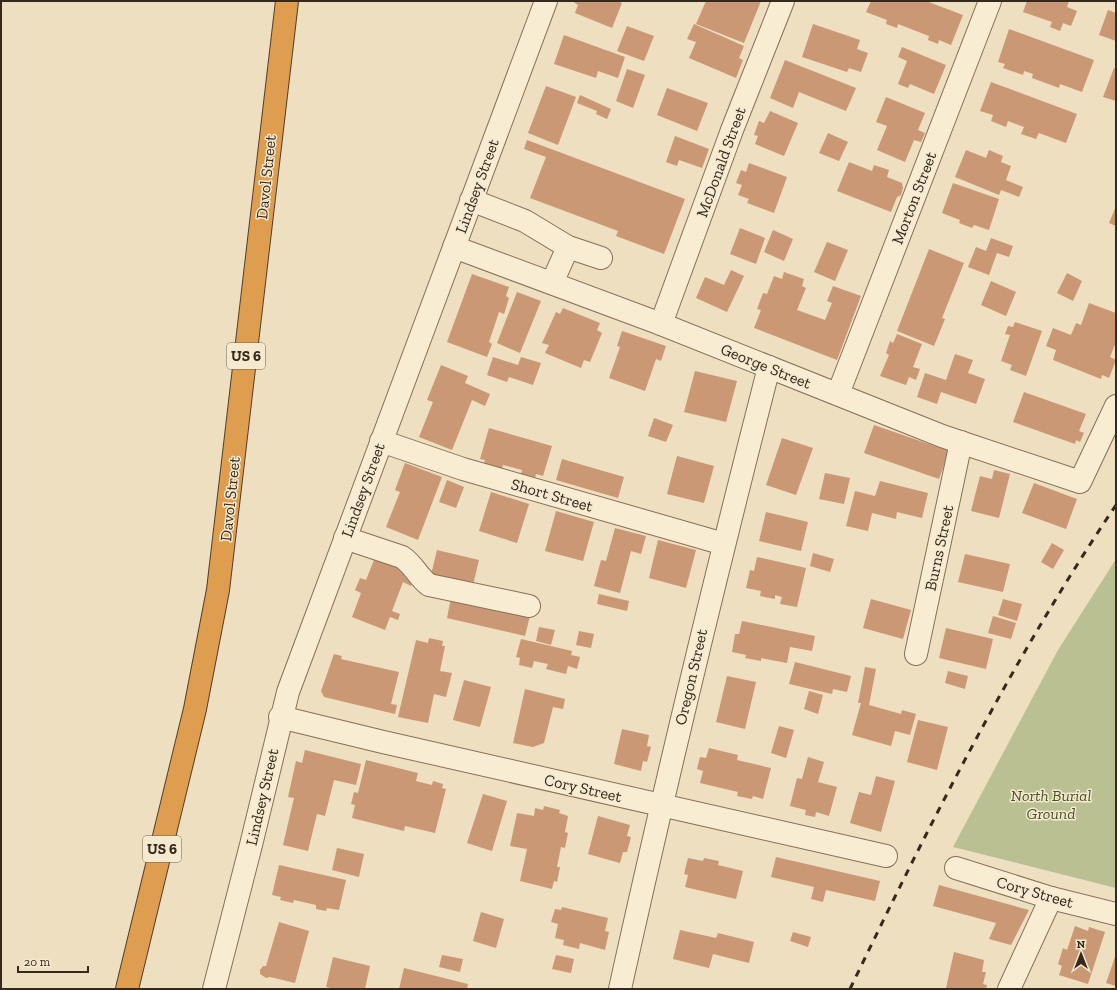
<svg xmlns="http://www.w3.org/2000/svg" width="1117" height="990" viewBox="0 0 1117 990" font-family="'Zilla Slab',serif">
<rect width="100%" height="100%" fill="#eddfbf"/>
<polygon fill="#bbc093" points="1116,559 1116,888 953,847 1058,650"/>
<g fill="#cb9875">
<polygon points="572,1 617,1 622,3 612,28 575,13 578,5"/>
<polygon points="706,1 761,1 744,43 696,24"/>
<polygon points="871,1 926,1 963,15 951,45 939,40 938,44 928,40 929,36 898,24 897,28 886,24 887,20 866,12"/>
<polygon points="1027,1 1069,1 1067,7 1077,11 1071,26 1063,23 1060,31 1050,27 1052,22 1023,12"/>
<polygon points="1108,10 1116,13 1116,41 1099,35"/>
<polygon points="694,24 744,46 739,58 743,60 736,78 689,58 696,42 687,39"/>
<polygon points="813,24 860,40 857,49 868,53 861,72 849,68 847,72 802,57"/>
<polygon points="627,26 654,36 644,61 617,51"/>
<polygon points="1009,29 1094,60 1082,92 1060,84 1059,88 1032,78 1033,74 1024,71 1023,75 1003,68 1005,64 998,62"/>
<polygon points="564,35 625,57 618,78 598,71 596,78 554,64"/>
<polygon points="902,47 946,65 934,94 910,84 908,88 898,84 907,61 898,57"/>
<polygon points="785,60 856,88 846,111 799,92 793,108 770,98"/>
<polygon points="1114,68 1116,69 1116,101 1103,97"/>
<polygon points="627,69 645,75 633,108 616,101"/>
<polygon points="991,82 1077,114 1066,143 1039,133 1036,139 1021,134 1024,127 1008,121 1006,127 991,121 993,115 980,111"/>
<polygon points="546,86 576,97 558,145 528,133"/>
<polygon points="667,88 708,103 697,131 657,115"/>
<polygon points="580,95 611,109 607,119 596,114 597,111 577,103"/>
<polygon points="886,97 925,113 918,130 925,133 921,142 914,140 905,162 877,150 887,126 876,122"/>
<polygon points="770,111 798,123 784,156 755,144 758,136 754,135 759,121 764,123"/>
<polygon points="828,133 848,142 839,161 819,153"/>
<polygon points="675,136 709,149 702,168 679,160 677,166 666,162"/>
<polygon points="527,140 685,199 664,254 616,236 618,231 530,198 546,157 524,149"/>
<polygon points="966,150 986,158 989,150 1003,156 1001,162 1011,166 1006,180 1023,187 1019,197 1001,190 999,195 955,177"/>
<polygon points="849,162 872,171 874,165 889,170 887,177 902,183 903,188 901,195 897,197 891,212 837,191"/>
<polygon points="749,163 787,177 774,213 747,203 749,199 738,195 742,185 736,183 741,170 746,172"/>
<polygon points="953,183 999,199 989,230 974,225 972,228 959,223 960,220 942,213"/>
<polygon points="1116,206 1116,226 1109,223"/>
<polygon points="740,228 765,238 756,264 730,254"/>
<polygon points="773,230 793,239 784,261 764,252"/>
<polygon points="991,238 1013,246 1009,257 997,253 989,275 968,267 976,247 986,251"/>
<polygon points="827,242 848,250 835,281 814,272"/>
<polygon points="929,249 964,263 942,318 945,319 934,346 897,331"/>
<polygon points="731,270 744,276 727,312 696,298 705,277 724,285"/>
<polygon points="784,272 804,279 802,286 806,288 797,310 825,320 832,303 827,301 833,286 861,296 837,360 754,328 761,310 757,309 763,293 767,294 774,276 782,279"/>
<polygon points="1067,273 1082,281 1073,301 1057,293"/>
<polygon points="472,274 509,287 506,296 509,298 504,314 499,312 489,342 492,344 487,357 447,342"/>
<polygon points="991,281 1016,292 1006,316 981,305"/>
<polygon points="517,292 541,301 520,353 497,343"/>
<polygon points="1089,303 1116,313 1116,342 1110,357 1116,360 1109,378 1102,375 1101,379 1053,360 1056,350 1046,346 1053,328 1071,335 1076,323 1081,325"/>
<polygon points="563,308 600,323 597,330 602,333 590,362 584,360 581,368 545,353 549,345 542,343 556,312 560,314"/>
<polygon points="1015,322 1042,331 1026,376 1010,370 1012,365 1001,361 1010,335 1005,334 1008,326 1013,327"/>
<polygon points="622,331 666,346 661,361 656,359 645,391 609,378 620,347 617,346"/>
<polygon points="897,334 922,344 913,367 920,369 916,380 909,377 906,385 880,376 889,355 886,353 890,341 893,343"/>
<polygon points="955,354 973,360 968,373 985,379 976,404 941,392 937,404 917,397 925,373 946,380"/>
<polygon points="493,357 518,365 521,357 541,363 533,385 509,377 507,382 487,375"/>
<polygon points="441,365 468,376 465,383 490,394 485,406 472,400 452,450 419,437 433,402 427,400"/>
<polygon points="695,371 737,381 726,422 684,412"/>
<polygon points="1024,392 1086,414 1079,431 1084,433 1080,442 1076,440 1075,444 1013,422"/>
<polygon points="654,418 673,425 666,442 648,436"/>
<polygon points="874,425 949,451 939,479 864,453"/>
<polygon points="489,428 552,446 543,476 536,474 535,478 521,474 522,470 503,465 502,469 484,463 485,460 480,459"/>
<polygon points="782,438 813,448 796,495 766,485"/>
<polygon points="677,456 714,466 704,503 667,494"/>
<polygon points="562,459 624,477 618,498 556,480"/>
<polygon points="405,463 442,477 418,540 386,527 400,492 395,490"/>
<polygon points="994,470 1010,474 999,518 971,511 980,476 992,479"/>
<polygon points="825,473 850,478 844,504 819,499"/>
<polygon points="447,480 464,487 456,508 439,502"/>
<polygon points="880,481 928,493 922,518 897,512 896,519 872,513 868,531 846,526 855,491 875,496"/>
<polygon points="1034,483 1077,499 1066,529 1022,513"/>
<polygon points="491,492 529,504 517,543 479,531"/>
<polygon points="556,511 594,522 583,561 545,551"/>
<polygon points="766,512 808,522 801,551 759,541"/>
<polygon points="615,528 646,536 641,554 631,551 620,593 594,586 601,560 606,561"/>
<polygon points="658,540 696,550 686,588 649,578"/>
<polygon points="1052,543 1064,550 1053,569 1041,562"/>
<polygon points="437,550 479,560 473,585 431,575"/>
<polygon points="813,553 834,559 830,572 810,566"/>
<polygon points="965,554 1010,564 1003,592 958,582"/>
<polygon points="376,555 409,568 405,577 413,580 411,586 403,582 392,611 400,614 398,620 390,617 385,630 352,617 361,593 355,590 360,578 366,580"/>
<polygon points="757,557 806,568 797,607 780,604 782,597 775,595 775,599 760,596 761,591 746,588 750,570 754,571"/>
<polygon points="599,594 629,601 627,611 597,604"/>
<polygon points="451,598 530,616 525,636 447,618"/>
<polygon points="871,599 911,610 903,639 863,628"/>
<polygon points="1003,599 1022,604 1017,621 998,615"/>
<polygon points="993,616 1016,623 1011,639 988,633"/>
<polygon points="742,621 815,636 812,651 790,647 787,663 761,658 761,661 745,658 746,655 732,652 735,634 739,634"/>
<polygon points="539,627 555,630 551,645 536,641"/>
<polygon points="946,628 993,639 986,669 939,658"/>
<polygon points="579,631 594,634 591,648 576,645"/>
<polygon points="429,638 443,641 442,646 445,646 440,671 452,673 446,697 434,694 428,723 398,717 416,640 428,643"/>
<polygon points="521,639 572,651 571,655 580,657 577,669 568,666 566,674 546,669 548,664 534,661 532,668 519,665 520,658 516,657"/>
<polygon points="334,654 342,656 341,659 399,672 391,704 397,705 395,714 324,697 321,691"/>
<polygon points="795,662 851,676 847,692 833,689 832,694 789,684"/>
<polygon points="865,667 876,669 869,705 901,714 902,710 916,714 910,735 895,731 891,746 852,735 861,703 858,703"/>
<polygon points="948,671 968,676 965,689 945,683"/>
<polygon points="727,676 756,682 745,729 716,722"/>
<polygon points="464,680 491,687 480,727 453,720"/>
<polygon points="525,689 565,699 563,709 553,707 544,743 533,747 513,743"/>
<polygon points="809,691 823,695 818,714 804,709"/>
<polygon points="918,720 948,727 937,770 907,762"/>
<polygon points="779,726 794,730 786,758 771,753"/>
<polygon points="622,729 649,735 647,746 651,747 647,762 643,761 641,771 614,764"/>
<polygon points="709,748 738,755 737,760 771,768 763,799 753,796 752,799 737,796 738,792 700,783 703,771 697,769 700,757 706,758"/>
<polygon points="305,750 361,764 356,785 334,780 325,816 317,814 308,851 283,845 294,798 288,797 296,761 302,763"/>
<polygon points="808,757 824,762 818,782 837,787 829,816 816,812 815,817 805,815 806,810 790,806 797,778 802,779"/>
<polygon points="366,760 418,773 416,781 432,785 433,781 443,784 442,788 446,789 435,833 405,826 404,831 352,818 355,805 351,804 354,792 358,793"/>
<polygon points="876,776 895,781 881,832 850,823 859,792 871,795"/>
<polygon points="483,794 507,801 492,851 467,843"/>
<polygon points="544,806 560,810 559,813 568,816 565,832 568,833 565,848 561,847 557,867 560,867 557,882 554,881 552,889 520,881 527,849 510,846 517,813 534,816 535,808 543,810"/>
<polygon points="598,816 630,825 627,836 631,837 627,852 623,852 620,863 588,854"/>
<polygon points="337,848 364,854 359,877 332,870"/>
<polygon points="776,857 880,881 875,901 826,890 823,902 811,899 814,887 771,877"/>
<polygon points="688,858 703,861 704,858 719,861 718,865 743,871 736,899 685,887 688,875 684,874"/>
<polygon points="279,865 346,880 339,910 327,908 326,911 316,909 316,905 294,900 293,903 280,900 281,897 272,895"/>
<polygon points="939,885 1029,910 1011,945 989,939 996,923 933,906"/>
<polygon points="562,907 608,918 605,931 609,932 605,950 580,943 579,949 563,945 564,940 555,938 558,924 551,922 555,909 561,910"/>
<polygon points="481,912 504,919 496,948 473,941"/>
<polygon points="279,922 309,931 295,983 270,977 266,978 260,974 260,970 263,966 266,966"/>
<polygon points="1075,926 1088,931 1089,927 1105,932 1088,984 1059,975 1062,966 1058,964 1063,948 1067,950"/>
<polygon points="680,930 716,938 718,933 754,942 749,963 713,954 709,968 673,959"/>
<polygon points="793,932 811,937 808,947 790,941"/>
<polygon points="954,952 984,960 982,972 986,972 983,984 987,985 986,989 946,988"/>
<polygon points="1116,954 1116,986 1106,983"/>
<polygon points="442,955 463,959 460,972 439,967"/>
<polygon points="556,955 574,959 571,973 552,969"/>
<polygon points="333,957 370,966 365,989 335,989 326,987"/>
<polygon points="404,968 468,984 467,989 399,989"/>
</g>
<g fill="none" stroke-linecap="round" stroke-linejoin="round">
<g stroke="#867058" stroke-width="24">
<g id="minor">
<polyline points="471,200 525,221 568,247 601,258"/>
<polyline points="454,247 661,324 942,436 1080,482 1116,406"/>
<polyline points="552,283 568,247"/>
<polyline points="661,324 732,130 783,1"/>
<polyline points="838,394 990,1"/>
<polyline points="381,441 463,469 724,544"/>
<path d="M 345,538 L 402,557 C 414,565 418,577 429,585 L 529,606"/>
<polyline points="916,654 961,442"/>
<polyline points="280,717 383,742 886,856"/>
<polyline points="956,868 1051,898 1116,914"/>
<polyline points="214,989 251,845 288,692 546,1"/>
<path d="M 620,989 C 666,781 716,574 769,367"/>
<polyline points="1009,989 1051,898"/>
</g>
</g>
<g stroke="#533e2c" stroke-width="24">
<polyline id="highway" points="127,989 195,709 218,590 287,1"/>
</g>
<use href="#minor" stroke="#f8ecd2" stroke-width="22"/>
<use href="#highway" stroke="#de9d4f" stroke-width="22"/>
<path stroke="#35281c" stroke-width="3" stroke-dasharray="7 7" stroke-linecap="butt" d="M 850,989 C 930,823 1013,658 1116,505"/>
</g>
<g text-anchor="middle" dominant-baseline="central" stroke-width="3" stroke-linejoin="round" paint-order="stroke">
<g fill="#f5e9cf" stroke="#6f6252" stroke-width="1">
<rect x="227" y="343" width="38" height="26" rx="3"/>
<rect x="143" y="836" width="38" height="26" rx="3"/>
</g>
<g font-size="15" font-weight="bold" fill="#35281c">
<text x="246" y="356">US 6</text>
<text x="162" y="849">US 6</text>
</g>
<g font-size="16" fill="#35281c" stroke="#f5e9cf">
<text transform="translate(721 162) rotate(-70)">McDonald Street</text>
<text transform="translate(266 177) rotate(-84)">Davol Street</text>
<text transform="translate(477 186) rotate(-70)">Lindsey Street</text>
<text transform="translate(914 198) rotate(-69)">Morton Street</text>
<text transform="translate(766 366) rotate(22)">George Street</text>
<text transform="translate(363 490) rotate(-70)">Lindsey Street</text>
<text transform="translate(552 495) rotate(16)">Short Street</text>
<text transform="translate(230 499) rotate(-84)">Davol Street</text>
<text transform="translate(939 548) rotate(-78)">Burns Street</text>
<text transform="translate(691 677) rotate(-77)">Oregon Street</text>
<text transform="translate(583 788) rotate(13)">Cory Street</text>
<text transform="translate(262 797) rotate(-77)">Lindsey Street</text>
<text transform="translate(1035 892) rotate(16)">Cory Street</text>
</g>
<g font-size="16" font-style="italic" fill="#465223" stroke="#f5e9cf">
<text x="1051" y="795">North Burial<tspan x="1051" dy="18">Ground</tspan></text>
</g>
</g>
<rect width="1117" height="990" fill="none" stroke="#35281c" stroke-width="4"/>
<g transform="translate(1081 954)" stroke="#f5e9cf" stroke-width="3" paint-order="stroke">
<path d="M0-3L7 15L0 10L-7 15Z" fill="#35281c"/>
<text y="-6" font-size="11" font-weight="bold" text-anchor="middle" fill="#35281c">N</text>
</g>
<path d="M18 966v6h70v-6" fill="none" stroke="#35281c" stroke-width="2"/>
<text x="24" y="966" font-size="12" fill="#35281c" stroke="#f5e9cf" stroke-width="3" paint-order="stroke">20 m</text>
</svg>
